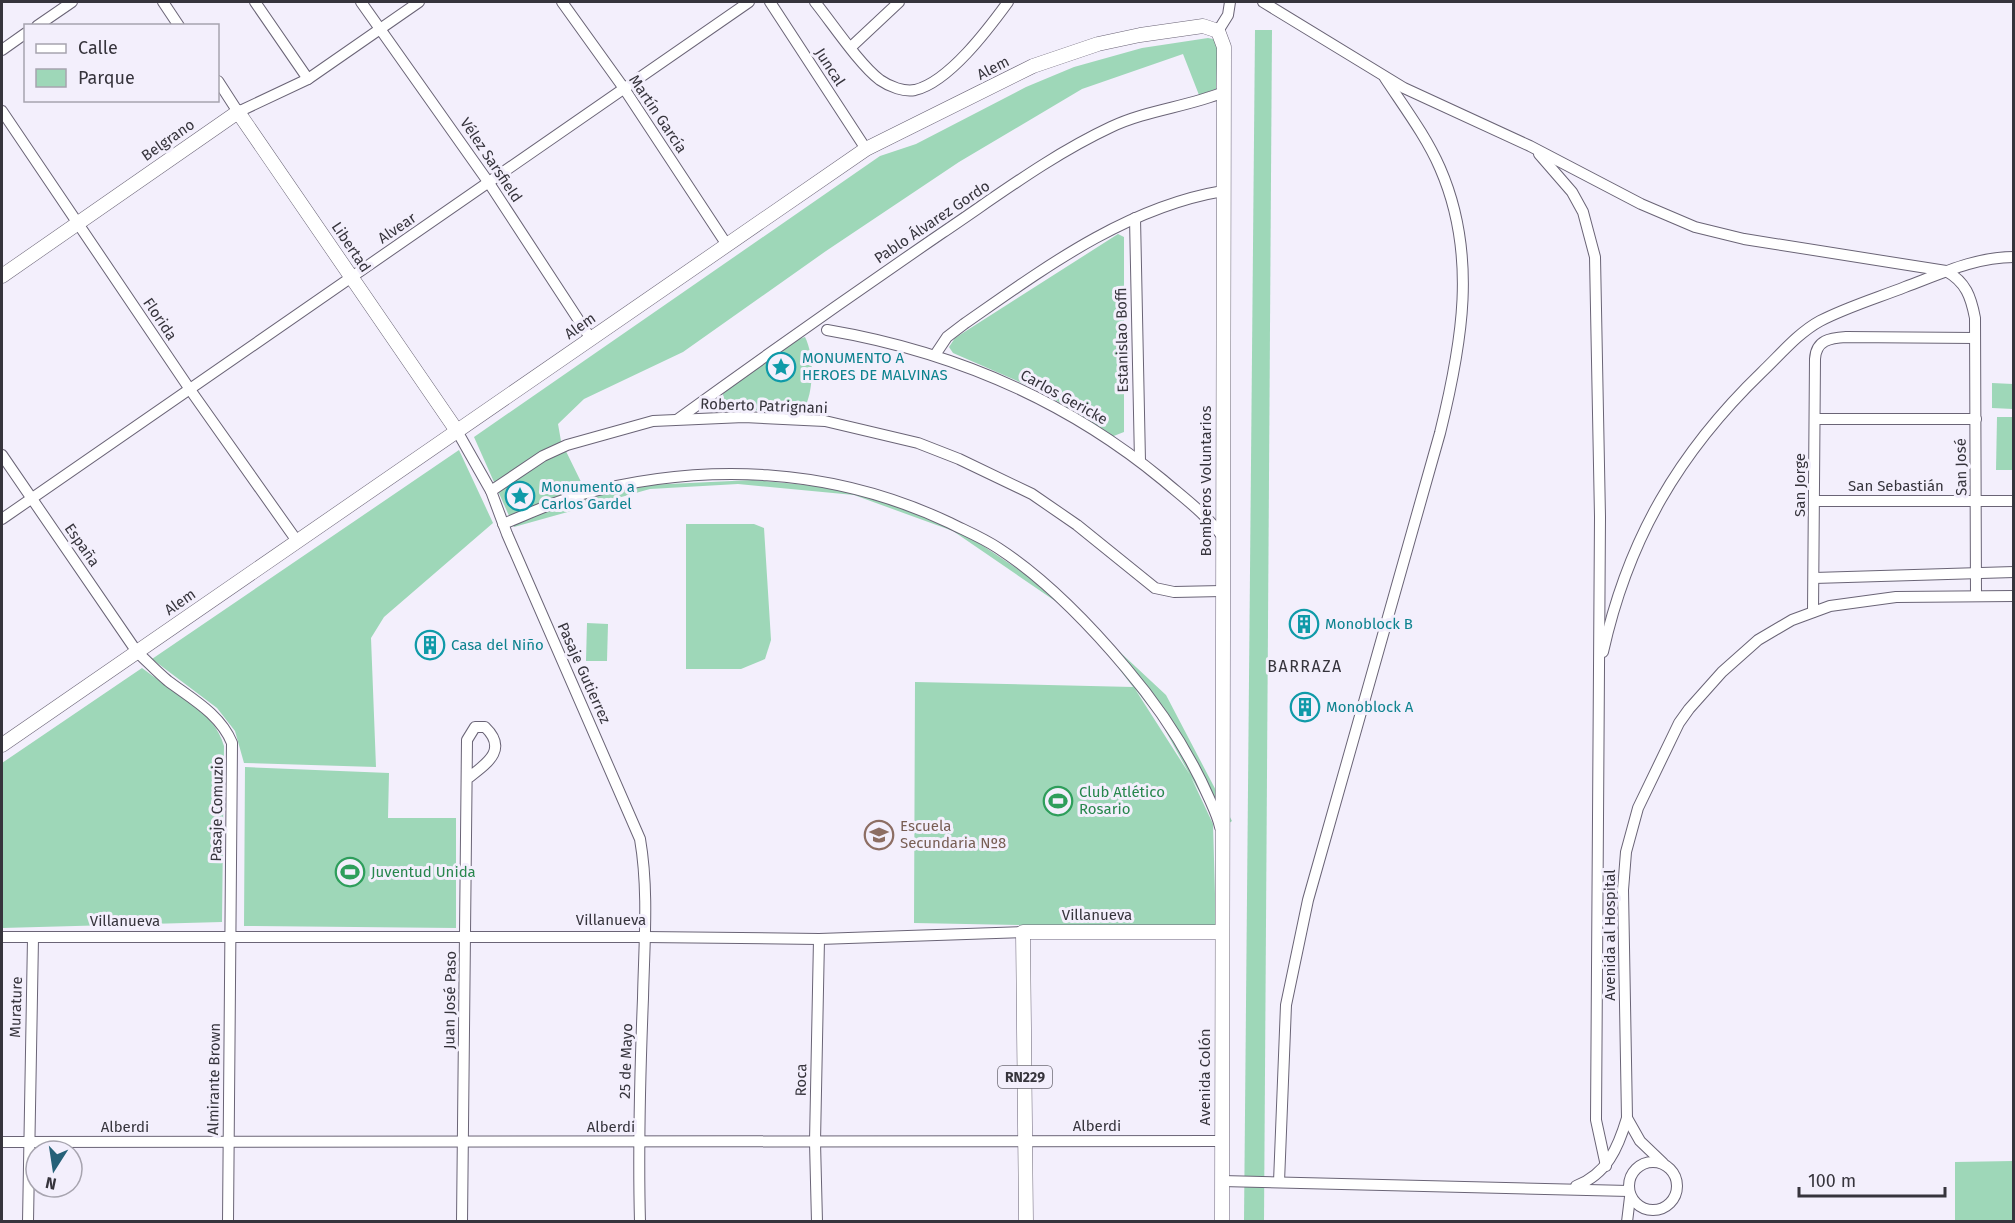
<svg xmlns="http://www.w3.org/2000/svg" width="2015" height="1223" viewBox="0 0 2015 1223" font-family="'Fira Sans',sans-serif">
<rect width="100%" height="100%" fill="#f3effc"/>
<g fill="#9ed7b8" fill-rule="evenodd">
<polygon points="1255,30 1272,30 1264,1221 1244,1222"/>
<path d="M 1208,38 L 1218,40 L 1216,89 L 1199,95 L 1183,54 L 1082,89 L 959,162 L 826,251 L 683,352 L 584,399 L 558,424 L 561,441 L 584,488 L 753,480 L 858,490 L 958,529 L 1064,600 L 1166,695 L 1232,821 L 1221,829 L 1191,777 L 1213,824 L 1216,929 L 914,923 L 915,682 L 1133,687 L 1080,618 L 953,531 L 854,495 L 738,484 L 650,489 L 514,527 L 474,437 L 880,156 L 916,144 L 1026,87 L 1074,67 L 1142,48 ZM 1135,689 L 1159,719 L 1190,775 Z"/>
<polygon points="1118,234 1124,237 1124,432 1111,437 1045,393 953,353 949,347 955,338"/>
<path d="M 805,337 C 815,357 814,394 802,413 L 732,409 L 724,401 L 723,394 L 737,379 L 796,340 Z"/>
<polygon points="1992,383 2013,384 2013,409 1992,408"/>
<polygon points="1997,417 2013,417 2013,470 1996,470"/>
<polygon points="459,450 493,523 384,617 371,638 376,767 244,763 235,731 217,708 152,659"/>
<polygon points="686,524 754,524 764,528 771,640 765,659 741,669 686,669"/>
<polygon points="587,623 608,624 607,661 586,661"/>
<path d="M 142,668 C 170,690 214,709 224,746 L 222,922 L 2,928 L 2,763 Z"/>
<polygon points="245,767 389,773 388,818 456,818 456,928 244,926"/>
<polygon points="2013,1161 2013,1221 1955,1221 1955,1162"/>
</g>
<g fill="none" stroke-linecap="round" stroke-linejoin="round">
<g stroke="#6a6476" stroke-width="12">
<g id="minor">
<polyline points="163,2 179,26"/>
<polyline points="255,2 308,79"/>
<polyline points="361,2 489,183 591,339"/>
<polyline points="562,2 623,87 727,245"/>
<polyline points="770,2 866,149"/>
<path d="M 815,2 C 832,23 859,64 880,80 C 890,87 904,92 915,90 C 949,82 989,28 1008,2"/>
<path d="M 1263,2 L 1404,88 L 1530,146 L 1641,204 L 1695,227 L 1744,239 L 1946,271 C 1966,282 1971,297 1975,318 L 1976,596"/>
<polyline points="37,26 72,2"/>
<polyline points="1218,31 1228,15 1230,2"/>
<polyline points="851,47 899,2"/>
<polyline points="2,50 26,33"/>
<polyline points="218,81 238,112 308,79 419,2"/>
<polyline points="2,111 191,391 297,541"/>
<polyline points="1539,154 1572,192 1583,212 1595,257 1600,517 1596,1120 1606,1166"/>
<polyline points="1135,218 1140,461"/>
<path d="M 827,330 C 951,351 1066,400 1163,480 C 1184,498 1206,514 1222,536"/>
<path d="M 935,355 L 947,337 L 964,324 C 1043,269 1126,207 1223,191"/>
<path d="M 678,419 C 765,356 853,294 942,233 C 997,196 1051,155 1111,127 C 1147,110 1187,107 1224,92"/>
<polyline points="1815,419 1976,419"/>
<path d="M 457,431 L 491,491 L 507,534 L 640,839 C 649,891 644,946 643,998 C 640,1073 638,1147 640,1222"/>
<path d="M 2,455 L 137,652 C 147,661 157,672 168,681 C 192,699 220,714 232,743 L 228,1222"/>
<polyline points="491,491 543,456 567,445 653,421 744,417 825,421 918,443 959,459 1032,494 1077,525 1155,588 1174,592 1222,591"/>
<polyline points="1815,501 2014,501"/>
<polyline points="2,519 749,2"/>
<path d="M 503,524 C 528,514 553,502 579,495 C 704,461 832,467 950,523 C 966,531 983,538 998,548 C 1047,580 1089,624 1126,668 C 1160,708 1188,750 1209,798 C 1213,807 1218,817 1220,827"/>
<polyline points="1814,578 2014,572"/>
<path d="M 1813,612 L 1815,359 C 1816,340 1830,338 1846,337 L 1975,338"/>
<path d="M 1603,652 C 1628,539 1679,452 1762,372 C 1780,355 1798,333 1820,321 C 1847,307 1877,298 1905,287 C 1940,274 1975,257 2014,257"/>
<polyline points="2,937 645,937 819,939 1023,932"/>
<polyline points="2,1142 1221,1141"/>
<circle cx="1653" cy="1186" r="24"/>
<polyline points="1663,1163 1640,1141 1627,1118 1623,890 1626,852 1638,808 1679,723 1689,709 1722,672 1758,640 1792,620 1830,606 1896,597 2014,596"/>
<polyline points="1222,1181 1629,1191"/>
<path d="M 1279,1182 L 1286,1005 L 1308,900 L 1440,433 C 1462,344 1478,255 1440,168 C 1426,136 1404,107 1385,78"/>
<path d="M 1576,1186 C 1607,1174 1618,1148 1627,1118"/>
<polyline points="28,1222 33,938"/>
<path d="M 462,1222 L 467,740 L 475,727 L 485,727 C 509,750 486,764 467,779"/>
<polyline points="817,1222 815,1142 819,939"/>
<polyline points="1627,1222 1630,1197"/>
</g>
</g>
<g stroke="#6a6476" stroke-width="15">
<g id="major">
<polyline points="2,276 238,112 457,431"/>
<polyline points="2,745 866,149 1033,66 1098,44 1140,35 1203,26 1218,31 1224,47 1222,1222"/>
<polyline points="1026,1222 1023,932 1221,932"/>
</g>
</g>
<use href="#minor" stroke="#fff" stroke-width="10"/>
<use href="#major" stroke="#fff" stroke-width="14"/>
</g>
<defs>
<g id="sight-ring" transform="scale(1.5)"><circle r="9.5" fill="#f3effc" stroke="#0f9aa8" stroke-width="1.5"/><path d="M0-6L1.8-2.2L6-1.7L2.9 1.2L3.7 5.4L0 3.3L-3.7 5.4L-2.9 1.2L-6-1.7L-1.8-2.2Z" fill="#0f9aa8"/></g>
<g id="building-ring" transform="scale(1.5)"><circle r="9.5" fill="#f3effc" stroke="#0f9aa8" stroke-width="1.5"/><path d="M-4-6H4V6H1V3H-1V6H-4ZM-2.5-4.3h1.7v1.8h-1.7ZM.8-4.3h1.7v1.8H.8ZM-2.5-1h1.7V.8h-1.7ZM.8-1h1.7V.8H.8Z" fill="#0f9aa8"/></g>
<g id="stadium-ring" transform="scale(1.5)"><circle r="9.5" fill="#f3effc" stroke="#2e9e5b" stroke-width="1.5"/><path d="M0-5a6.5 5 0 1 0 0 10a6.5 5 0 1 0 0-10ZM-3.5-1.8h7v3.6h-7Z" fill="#2e9e5b"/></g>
<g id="school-ring" transform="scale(1.5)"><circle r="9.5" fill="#f3effc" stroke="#8d6e63" stroke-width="1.5"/><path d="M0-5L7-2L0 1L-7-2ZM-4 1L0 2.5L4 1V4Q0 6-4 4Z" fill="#8d6e63"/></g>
</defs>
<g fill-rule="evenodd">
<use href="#sight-ring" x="781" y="367"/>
<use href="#sight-ring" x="520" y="496"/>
<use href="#building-ring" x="1304" y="624"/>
<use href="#building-ring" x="430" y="645"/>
<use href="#building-ring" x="1305" y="707"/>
<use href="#stadium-ring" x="1058" y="801"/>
<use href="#school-ring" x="879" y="835"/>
<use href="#stadium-ring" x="350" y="872"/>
</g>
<g text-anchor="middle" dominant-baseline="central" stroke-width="6" stroke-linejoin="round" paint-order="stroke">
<rect fill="#f3effc" stroke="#6f6c76" stroke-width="1.5" x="998" y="1066" width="54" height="22" rx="4.5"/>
<g font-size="14" font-weight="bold" fill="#36343c">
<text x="1025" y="1077">RN229</text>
</g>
<g font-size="15" fill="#36343c" stroke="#f3effc">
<text transform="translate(830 67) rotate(57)">Juncal</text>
<text transform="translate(993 68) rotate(-27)">Alem</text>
<text transform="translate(658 114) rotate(56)">Martín García</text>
<text transform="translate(168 140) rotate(-35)">Belgrano</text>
<text transform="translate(491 160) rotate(56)">Vélez Sarsfield</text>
<text transform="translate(932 222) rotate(-34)">Pablo Álvarez Gordo</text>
<text transform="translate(397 228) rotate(-34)">Alvear</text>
<text transform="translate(351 247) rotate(56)">Libertad</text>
<text transform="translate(160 319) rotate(56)">Florida</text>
<text transform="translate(580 326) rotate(-35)">Alem</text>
<text transform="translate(1122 340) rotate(-91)">Estanislao Boffi</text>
<text transform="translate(1064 397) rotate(29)">Carlos Gericke</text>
<text transform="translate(764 406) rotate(2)">Roberto Patrignani</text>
<text transform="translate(1961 467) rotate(-91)">San José</text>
<text transform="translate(1206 481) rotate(-90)">Bomberos Voluntarios</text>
<text transform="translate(1800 485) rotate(-90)">San Jorge</text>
<text x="1896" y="486">San Sebastián</text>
<text transform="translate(82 545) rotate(55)">España</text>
<text transform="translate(180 602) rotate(-35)">Alem</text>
<text transform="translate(584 673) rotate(66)">Pasaje Gutierrez</text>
<text transform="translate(217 809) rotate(-89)">Pasaje Comuzio</text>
<text x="1097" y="915">Villanueva</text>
<text x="611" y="920">Villanueva</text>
<text x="125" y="921">Villanueva</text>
<text transform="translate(1610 935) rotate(-90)">Avenida al Hospital</text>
<text transform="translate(450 1000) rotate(-89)">Juan José Paso</text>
<text transform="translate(16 1007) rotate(-88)">Murature</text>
<text transform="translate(626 1061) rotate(-88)">25 de Mayo</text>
<text transform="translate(1205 1077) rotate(-90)">Avenida Colón</text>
<text transform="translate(214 1079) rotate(-89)">Almirante Brown</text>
<text transform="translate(801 1080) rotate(-89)">Roca</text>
<text x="1097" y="1126">Alberdi</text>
<text x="125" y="1127">Alberdi</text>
<text x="611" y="1127">Alberdi</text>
</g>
<g font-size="15" fill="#0d838f" stroke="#f3effc" text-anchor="start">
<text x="802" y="358">MONUMENTO A<tspan x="802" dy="17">HEROES DE MALVINAS</tspan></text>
<text x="541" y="487">Monumento a<tspan x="541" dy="17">Carlos Gardel</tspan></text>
<text x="1325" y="624">Monoblock B</text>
<text x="451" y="645">Casa del Niño</text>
<text x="1326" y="707">Monoblock A</text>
</g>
<g font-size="15" fill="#27864d" stroke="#f3effc" text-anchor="start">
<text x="1079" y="792">Club Atlético<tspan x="1079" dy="17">Rosario</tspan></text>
<text x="371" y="872">Juventud Unida</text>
</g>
<g font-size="15" fill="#785e54" stroke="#f3effc" text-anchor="start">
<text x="900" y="826">Escuela<tspan x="900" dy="17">Secundaria Nº8</tspan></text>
</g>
<g font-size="16" letter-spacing="1.5" fill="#36343c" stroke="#f3effc">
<text x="1305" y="666">BARRAZA</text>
</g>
</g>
<rect width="2015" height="1223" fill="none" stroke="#36343c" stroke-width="6"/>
<rect x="24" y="24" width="195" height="78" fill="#f3effc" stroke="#a7a4af" stroke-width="1.5"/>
<rect x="36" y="44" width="30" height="9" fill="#ffffff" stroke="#a7a4af" stroke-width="1.5"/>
<text x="78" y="54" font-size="18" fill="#36343c">Calle</text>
<rect x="36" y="69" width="30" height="18" fill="#9ed7b8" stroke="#a7a4af" stroke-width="1.5"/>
<text x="78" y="84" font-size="18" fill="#36343c">Parque</text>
<g transform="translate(54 1169) rotate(192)"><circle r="28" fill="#f3effc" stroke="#a7a4af" stroke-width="1.5"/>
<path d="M0-4.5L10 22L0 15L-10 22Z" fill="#256178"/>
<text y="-9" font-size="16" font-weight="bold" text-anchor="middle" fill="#36343c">N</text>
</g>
<path d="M1799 1187v9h146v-9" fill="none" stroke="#36343c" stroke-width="3"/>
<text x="1808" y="1187" font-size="18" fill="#36343c" stroke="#f3effc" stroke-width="4.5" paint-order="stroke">100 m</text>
</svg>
